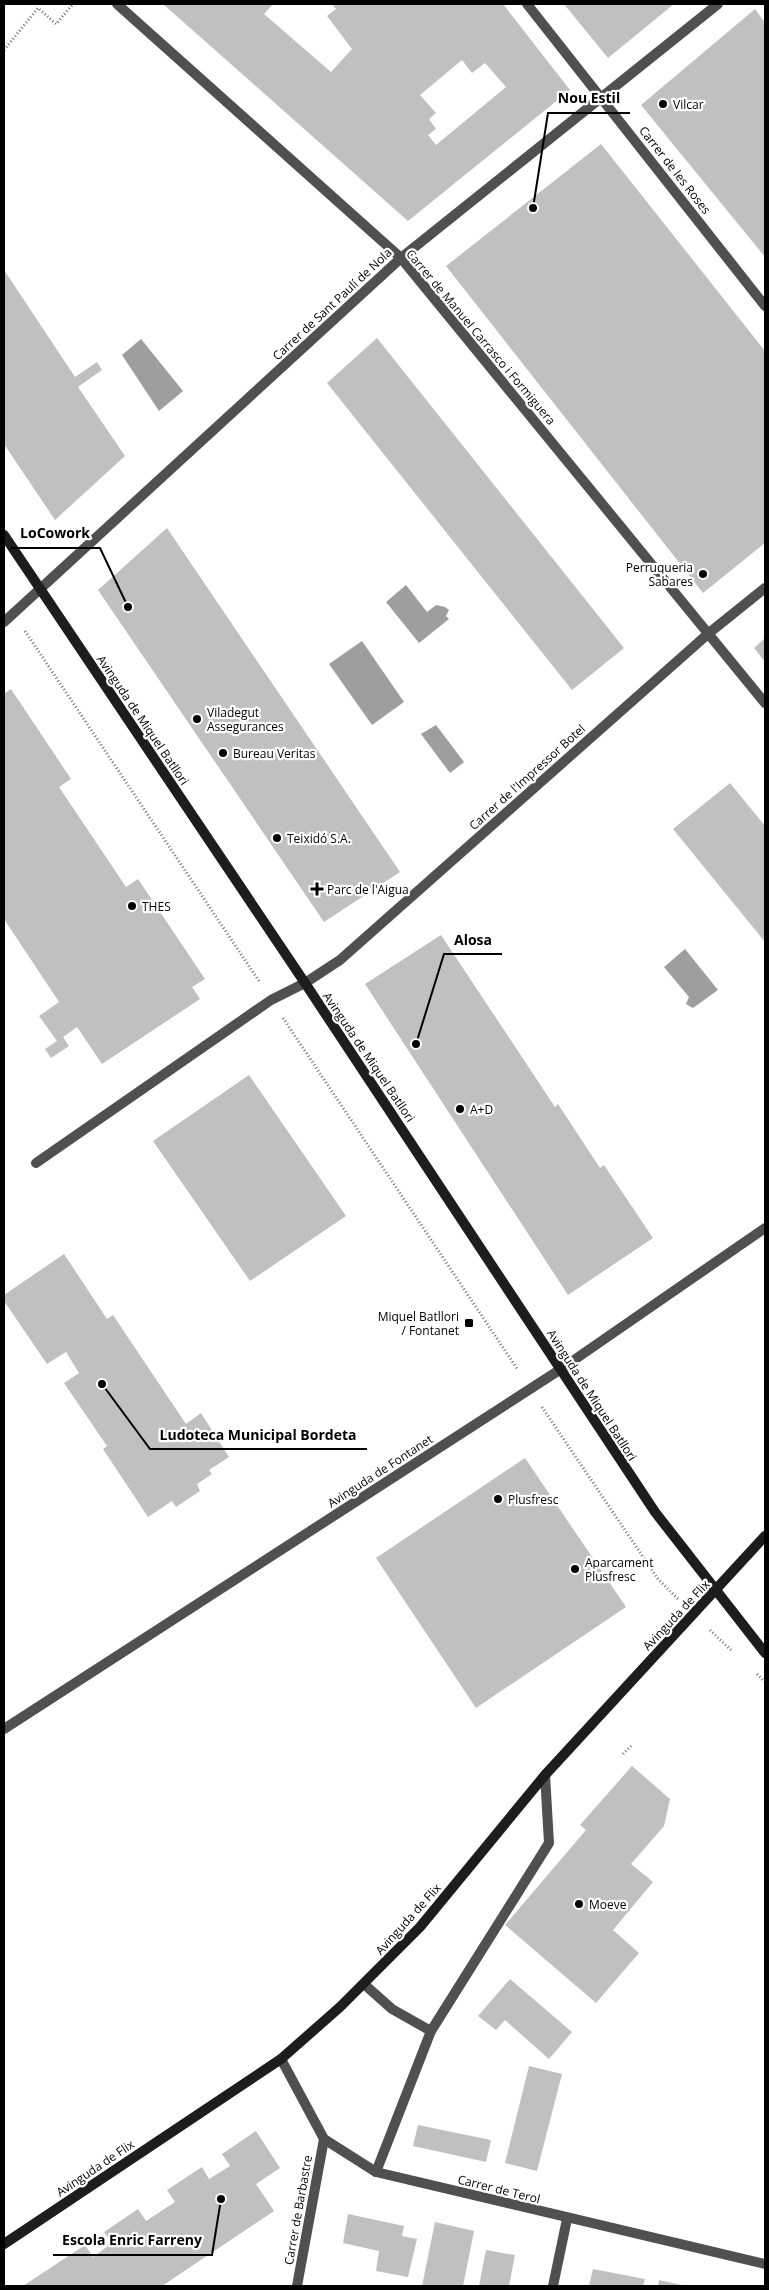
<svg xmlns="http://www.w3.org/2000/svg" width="769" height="2290" viewBox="0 0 769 2290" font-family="'Open Sans',sans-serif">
<rect width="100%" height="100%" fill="#fff"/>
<g fill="#9e9e9e">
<polygon points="141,339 183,391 159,411 122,355"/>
<polygon points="406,585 427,612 436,605 445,607 449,610 446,616 449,619 419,643 386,602"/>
<polygon points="362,641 404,702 372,725 329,664"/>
<polygon points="436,725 464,762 450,773 421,734"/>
<polygon points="685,949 718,990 693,1008 686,1004 689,997 664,967"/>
</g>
<g fill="#c0c0c0" fill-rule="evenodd">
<path d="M 163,4 L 273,4 L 264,14 L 331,72 L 352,49 L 327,16 L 336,9 L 332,4 L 503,4 L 570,90 L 408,221 ZM 462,60 L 472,73 L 485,63 L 506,87 L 436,145 L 428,135 L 436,129 L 429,119 L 436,113 L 420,95 Z"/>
<polygon points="564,4 674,4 608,58"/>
<polygon points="755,9 765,23 765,257 641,105"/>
<polygon points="601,144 765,351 765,543 703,593 446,266"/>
<polygon points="4,270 75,377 97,362 102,370 78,387 125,456 55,520 4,444"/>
<polygon points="377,338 624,648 572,690 327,383"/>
<polygon points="167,528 400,872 324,922 98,590"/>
<polygon points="765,638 765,662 754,648"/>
<polygon points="11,689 71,779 59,787 126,887 138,879 205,979 192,987 200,999 102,1064 77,1027 63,1037 69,1046 51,1058 45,1049 57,1041 39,1016 59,1002 4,919 4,694"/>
<polygon points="730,783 765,826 765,942 673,829"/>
<polygon points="441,935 555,1107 558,1104 600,1168 604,1165 653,1238 568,1295 365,984"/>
<polygon points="249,1075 346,1216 250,1281 153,1141"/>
<polygon points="64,1254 107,1319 113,1315 186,1424 201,1413 229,1457 209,1470 212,1474 197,1484 200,1491 176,1507 172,1501 148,1517 103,1449 107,1446 64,1383 79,1373 66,1352 47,1364 4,1301 4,1295"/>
<polygon points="525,1458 626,1607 476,1708 376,1558"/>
<polygon points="632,1766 670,1799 664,1826 631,1864 653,1882 613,1930 639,1953 596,2003 505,1925 586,1830 580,1825"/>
<polygon points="510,1979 572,2032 549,2059 505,2020 496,2030 478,2016"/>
<polygon points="529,2066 562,2074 537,2171 505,2163"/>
<polygon points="418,2125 491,2140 486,2162 413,2146"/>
<polygon points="256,2131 280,2168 256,2184 274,2211 162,2286 23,2286 85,2245 93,2257 112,2243 104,2232 138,2209 146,2221 175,2202 167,2190 202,2167 209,2179 230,2166 222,2154"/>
<polygon points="348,2214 404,2226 402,2236 417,2239 408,2277 376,2271 379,2251 343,2243"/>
<polygon points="435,2222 474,2231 463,2286 422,2286"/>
<polygon points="486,2250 515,2255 509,2286 479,2286"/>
<polygon points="593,2269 645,2279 643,2286 589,2286"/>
<polygon points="659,2280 682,2285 681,2286 658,2286"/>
</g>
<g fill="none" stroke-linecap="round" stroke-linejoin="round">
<g stroke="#727272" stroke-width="3" stroke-dasharray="1 2.5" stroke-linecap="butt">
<polyline points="4,50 38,8 56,24 73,4"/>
<polyline points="25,631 259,981"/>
<polyline points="283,1018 518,1370"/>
<polyline points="542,1407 658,1579 678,1599"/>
<polyline points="710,1630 732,1651"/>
<polyline points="757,1674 765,1682"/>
<polyline points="623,1754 631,1746"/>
</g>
<g stroke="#505050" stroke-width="10">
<polyline points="365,1985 392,2009 431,2031 549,1843 545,1775"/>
<polyline points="376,2172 431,2031"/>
</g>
<g stroke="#505050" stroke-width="10">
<polyline points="117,4 401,258 765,703"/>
<polyline points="527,4 765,306"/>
<polyline points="4,622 401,258 718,4"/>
<polyline points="36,1163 271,1000 305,983 340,960 709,633 765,588"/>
<polyline points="4,1729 561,1369 765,1228"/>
<polyline points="281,2059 324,2139 376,2172 765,2264"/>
<polyline points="297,2286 324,2139"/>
<polyline points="553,2286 567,2219"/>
</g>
<g stroke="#1d1d1d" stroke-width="10">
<polyline points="4,535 305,983 655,1512 765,1653"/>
<polyline points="4,2244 281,2059 340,2007 420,1927 545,1775 765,1536"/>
</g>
</g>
<g fill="#000" stroke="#fff" stroke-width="2">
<circle cx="663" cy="104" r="5"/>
<circle cx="703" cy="574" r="5"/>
<circle cx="197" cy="719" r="5"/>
<circle cx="223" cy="753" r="5"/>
<circle cx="277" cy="838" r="5"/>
<path d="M314.5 881.5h5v5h5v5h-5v5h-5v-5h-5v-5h5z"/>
<circle cx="132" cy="906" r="5"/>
<circle cx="460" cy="1109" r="5"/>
<rect x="464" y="1318" width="10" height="10" rx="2.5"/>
<circle cx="498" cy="1499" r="5"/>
<circle cx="575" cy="1569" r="5"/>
<circle cx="579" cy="1904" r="5"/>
</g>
<g text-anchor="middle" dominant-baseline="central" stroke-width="4.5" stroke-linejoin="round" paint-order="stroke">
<g font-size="12" fill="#000" stroke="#fff" text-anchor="start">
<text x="673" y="104">Vilcar</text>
<text x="693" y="567" text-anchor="end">Perruqueria<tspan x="693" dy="14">Sabares</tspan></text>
<text x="207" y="712">Viladegut<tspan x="207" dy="14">Assegurances</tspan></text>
<text x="233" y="753">Bureau Veritas</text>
<text x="287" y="838">Teixidó S.A.</text>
<text x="327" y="889">Parc de l'Aigua</text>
<text x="142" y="906">THES</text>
<text x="470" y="1109">A+D</text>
<text x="459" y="1316" text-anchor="end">Miquel Batllori<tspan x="459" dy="14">/ Fontanet</tspan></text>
<text x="508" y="1499">Plusfresc</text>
<text x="585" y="1562">Aparcament<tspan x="585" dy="14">Plusfresc</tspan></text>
<text x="589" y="1904">Moeve</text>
</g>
<g font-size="12" fill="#000" stroke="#fff">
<text transform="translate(675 170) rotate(52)">Carrer de les Roses</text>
<text transform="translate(332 304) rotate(-43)">Carrer de Sant Paulí de Nola</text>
<text transform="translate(481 337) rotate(50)">Carrer de Manuel Carrasco i Formiguera</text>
<text transform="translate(143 720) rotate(56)">Avinguda de Miquel Batllori</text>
<text transform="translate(527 777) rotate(-42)">Carrer de l'Impressor Botel</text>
<text transform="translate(369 1057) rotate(56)">Avinguda de Miquel Batllori</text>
<text transform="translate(592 1395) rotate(57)">Avinguda de Miquel Batllori</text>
<text transform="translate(380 1471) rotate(-33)">Avinguda de Fontanet</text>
<text transform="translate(676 1615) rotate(-47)">Avinguda de Flix</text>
<text transform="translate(408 1919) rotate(-48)">Avinguda de Flix</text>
<text transform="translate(95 2168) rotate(-34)">Avinguda de Flix</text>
<text transform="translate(499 2189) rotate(14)">Carrer de Terol</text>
<text transform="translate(298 2210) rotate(-80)">Carrer de Barbastre</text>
</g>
</g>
<path fill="none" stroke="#000" stroke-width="2" d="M533 208L548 113H630M128 607L100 548H10M416 1044L444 954H502M102 1384L150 1449H367M221 2199L212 2255H53"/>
<g fill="#000" stroke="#fff" stroke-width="2">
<circle cx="533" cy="208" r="5"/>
<circle cx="128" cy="607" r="5"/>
<circle cx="416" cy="1044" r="5"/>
<circle cx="102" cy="1384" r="5"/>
<circle cx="221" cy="2199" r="5"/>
</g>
<g font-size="14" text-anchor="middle" font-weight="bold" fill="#000" stroke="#fff" stroke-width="4.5" stroke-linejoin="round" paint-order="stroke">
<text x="589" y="103">Nou Estil</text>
<text x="55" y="538">LoCowork</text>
<text x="473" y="945">Alosa</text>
<text x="258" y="1440">Ludoteca Municipal Bordeta</text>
<text x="132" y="2245">Escola Enric Farreny</text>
</g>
<rect width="769" height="2290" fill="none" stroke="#000000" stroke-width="10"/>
</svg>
